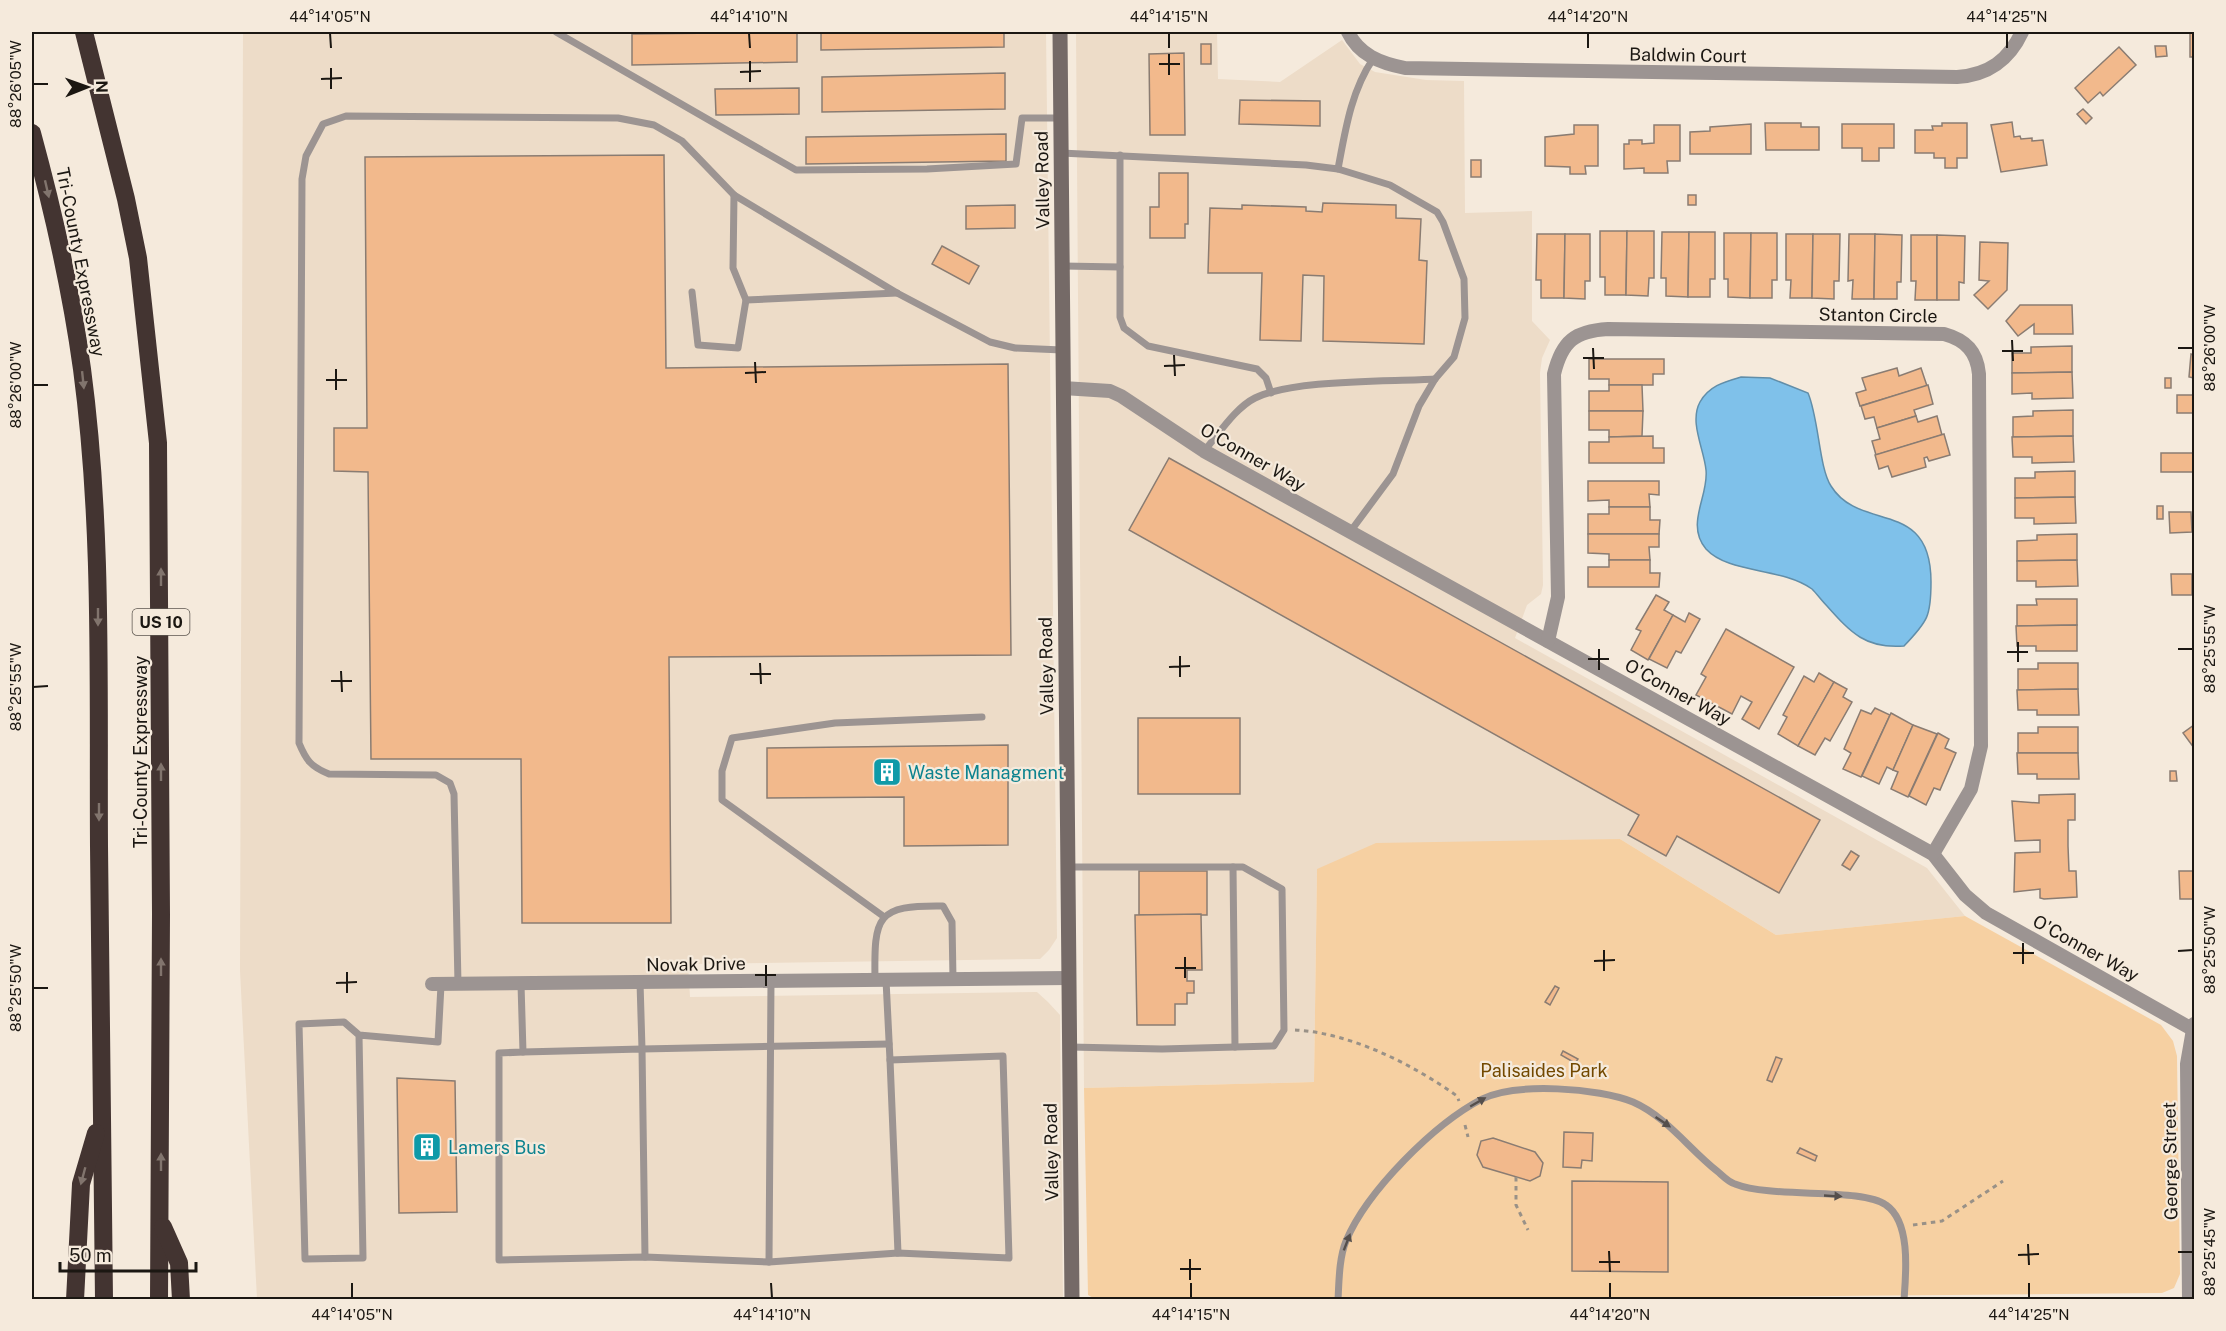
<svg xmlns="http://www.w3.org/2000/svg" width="2226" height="1331" viewBox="0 0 2226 1331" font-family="'Public Sans',sans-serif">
<rect width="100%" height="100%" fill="#f5eadc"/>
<g fill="#eddcc8">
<polygon points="243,32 1046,32 1057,938 1049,950 1040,959 688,964 690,997 1037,992 1048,1002 1060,1015 1063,1299 257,1299 240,971"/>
<polygon points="1076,32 1217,32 1218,79 1280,82 1342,40 1360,64 1375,72 1426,80 1464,81 1465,213 1532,211 1532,321 1550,340 1542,358 1540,373 1543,585 1541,594 1527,605 1515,638 1927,868 1965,916 1776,935 1620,839 1317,869 1314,1082 1084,1088"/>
</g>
<polygon fill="#f6d0a2" points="1620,839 1776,935 1965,916 2161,1025 2173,1041 2177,1056 2180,1274 2174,1288 2162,1293 1499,1299 1095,1299 1088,1295 1084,1088 1314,1082 1317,869 1376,843"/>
<path fill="#7fc1ea" stroke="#618ea9" stroke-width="1.5" d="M 1741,377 L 1770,378 L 1808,393 C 1819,419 1819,468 1831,486 C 1860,533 1931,497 1931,582 C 1931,616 1928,621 1904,646 C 1866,649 1851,633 1827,606 C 1822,601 1817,594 1812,589 C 1781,567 1729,574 1706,549 C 1685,524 1709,496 1706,470 C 1704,449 1689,422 1700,402 C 1709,386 1724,382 1741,377 Z"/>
<g fill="#f2b98c" stroke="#8a7c72" stroke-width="1.5">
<polygon points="797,32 797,62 632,65 632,34"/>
<polygon points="821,32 1004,32 1004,47 821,50"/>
<rect x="2190" y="32" width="4" height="25"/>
<rect x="1201" y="44" width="10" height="20"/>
<polygon points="2155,46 2166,46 2167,56 2156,57"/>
<polygon points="2119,47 2136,65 2103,96 2100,92 2088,103 2075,88"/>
<polygon points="1184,53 1185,135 1150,135 1149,54"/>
<polygon points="1005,73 1005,109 822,112 822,77"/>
<polygon points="799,88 799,114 716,115 715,89"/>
<polygon points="1240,100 1320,101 1320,126 1239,124"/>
<polygon points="2083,109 2092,118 2086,124 2077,114"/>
<polygon points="2012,122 2014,137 2020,136 2021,139 2032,138 2032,141 2043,140 2047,165 2001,172 1991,125"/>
<polygon points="1765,123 1801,123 1801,127 1819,127 1819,150 1766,150"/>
<polygon points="1942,123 1967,123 1967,158 1957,158 1957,168 1945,168 1945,158 1934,158 1934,153 1915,153 1915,130 1933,130 1932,126 1942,126"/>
<polygon points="1751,124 1751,154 1690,154 1690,132 1710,131 1710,127"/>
<polygon points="1842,124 1894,124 1894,148 1879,148 1879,161 1862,161 1862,148 1842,148"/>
<polygon points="1574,125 1598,125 1598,166 1585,166 1586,174 1570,174 1570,167 1545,166 1545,137 1574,134"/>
<polygon points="1654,125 1680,125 1680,161 1667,161 1668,173 1644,173 1644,168 1624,169 1624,144 1629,144 1629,140 1642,140 1642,144 1654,143"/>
<polygon points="1006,134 1006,161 806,164 806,137"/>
<polygon points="664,155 666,368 1008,364 1011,655 669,657 671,923 522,923 521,759 371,759 368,472 334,471 334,428 367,428 365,157"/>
<rect x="1471" y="160" width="10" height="17"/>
<polygon points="1159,173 1188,173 1188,224 1185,224 1185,238 1150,238 1150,207 1159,207"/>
<rect x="1688" y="195" width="8" height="10"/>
<polygon points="1323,203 1396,205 1396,218 1421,219 1419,260 1427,261 1424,344 1323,341 1324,276 1303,275 1301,341 1260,340 1262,273 1208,273 1210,208 1242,209 1242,205 1306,207 1306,211 1322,212"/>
<polygon points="1015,205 1015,228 966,229 966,206"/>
<polygon points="1600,231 1627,231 1626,295 1605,295 1605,277 1600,277"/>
<polygon points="1627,231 1654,231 1654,278 1649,278 1648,296 1626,295"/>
<polygon points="1662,232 1689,232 1688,297 1666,296 1666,278 1661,278"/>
<polygon points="1689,232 1715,232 1715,279 1710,279 1710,297 1688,297"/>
<polygon points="1724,233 1751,233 1750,298 1728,297 1728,279 1724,279"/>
<polygon points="1751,233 1777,233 1777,280 1772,280 1772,298 1750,298"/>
<polygon points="1537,234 1565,234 1564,298 1541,298 1541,280 1536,280"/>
<polygon points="1565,234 1590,234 1590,281 1585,281 1585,299 1564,298"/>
<polygon points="1786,234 1813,234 1812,298 1790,298 1791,280 1786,280"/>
<polygon points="1813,234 1840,234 1839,281 1834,281 1834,299 1812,298"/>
<polygon points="1849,234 1875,234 1874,299 1852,299 1853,280 1848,281"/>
<polygon points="1875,234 1902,235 1901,282 1897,282 1897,299 1874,299"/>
<polygon points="1911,235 1937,235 1937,300 1915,300 1916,281 1911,281"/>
<polygon points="1937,235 1965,236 1964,283 1959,282 1959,300 1937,300"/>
<polygon points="1980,242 2008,243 2007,290 1988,309 1974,295 1989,281 1979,280"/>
<polygon points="942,246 979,266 969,284 932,264"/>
<polygon points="2020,305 2072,305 2073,334 2034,334 2034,324 2018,336 2006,321"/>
<polygon points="2072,346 2072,372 2012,373 2012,353 2031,353 2031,347"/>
<polygon points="2191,354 2194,355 2194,378 2189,377"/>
<polygon points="1589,359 1664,359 1664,374 1653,374 1653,385 1609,385 1609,379 1589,379"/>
<polygon points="1897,368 1899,376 1921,368 1927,386 1860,406 1856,393 1866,390 1862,378"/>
<polygon points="2072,372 2073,398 2032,399 2032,393 2012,394 2012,373"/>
<rect x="2165" y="378" width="6" height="10"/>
<polygon points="1609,385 1642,385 1643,411 1589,411 1589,391 1609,391"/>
<polygon points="1928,385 1933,404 1914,410 1916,416 1877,428 1874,417 1865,419 1861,406"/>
<rect x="2177" y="395" width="17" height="18"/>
<polygon points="2073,410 2073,436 2013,437 2013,417 2033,416 2033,411"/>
<polygon points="1589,411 1643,411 1642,436 1609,437 1609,430 1589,430"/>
<polygon points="1916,416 1918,422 1937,416 1942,435 1876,455 1872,441 1880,439 1877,428"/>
<polygon points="1944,434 1950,455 1929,461 1927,457 1924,458 1926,467 1892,477 1888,466 1879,469 1875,455"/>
<polygon points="1653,436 1653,448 1664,448 1664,463 1589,463 1589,442 1609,442 1609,437"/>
<polygon points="2073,436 2074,462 2032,463 2032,457 2013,457 2012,437"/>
<rect x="2161" y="453" width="33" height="19"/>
<polygon points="1169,458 1820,820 1779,893 1677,836 1666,856 1628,835 1639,815 1129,530"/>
<polygon points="2075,471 2075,497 2015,498 2015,478 2035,478 2035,472"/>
<polygon points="1588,481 1659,481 1659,495 1649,494 1650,507 1609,507 1609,500 1588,501"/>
<polygon points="2075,497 2076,523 2034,524 2034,518 2015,518 2015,498"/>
<rect x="2157" y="506" width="6" height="13"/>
<polygon points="1609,507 1650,507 1650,520 1660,520 1659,534 1588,534 1588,514 1609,514"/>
<polygon points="2169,512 2191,512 2192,532 2170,533"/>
<polygon points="1588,534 1659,534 1659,547 1649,547 1650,560 1609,560 1609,554 1588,553"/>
<polygon points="2077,534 2077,560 2017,561 2017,541 2037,540 2037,535"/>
<polygon points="1609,560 1650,560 1650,573 1660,573 1659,587 1588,587 1588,567 1609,567"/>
<polygon points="2077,560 2078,586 2036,587 2036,581 2017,581 2017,561"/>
<polygon points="2171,574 2192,574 2192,595 2172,595"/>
<polygon points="1656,595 1669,602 1664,610 1673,615 1648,660 1631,650 1641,631 1636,629"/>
<polygon points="2036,599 2077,599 2077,625 2017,626 2017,605 2037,605"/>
<polygon points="1689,613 1700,619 1681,653 1676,651 1667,668 1649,659 1673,615 1685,622"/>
<polygon points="2077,625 2077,651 2036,651 2036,646 2017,646 2016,626"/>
<polygon points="1726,629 1794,667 1759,729 1742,719 1752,702 1741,696 1732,714 1696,695 1706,677 1701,674"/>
<polygon points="2038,663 2078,663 2078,689 2018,690 2018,669 2038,669"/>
<polygon points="1819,673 1834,682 1798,746 1778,734 1787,717 1783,715 1804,676 1814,682"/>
<polygon points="1834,682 1847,689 1843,697 1852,702 1830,741 1825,738 1815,755 1798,746"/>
<polygon points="2078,689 2079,715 2037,715 2037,710 2018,710 2017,690"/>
<polygon points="1875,708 1890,715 1861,777 1843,769 1851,753 1844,749 1861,710 1871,714"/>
<polygon points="1891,713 1913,725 1893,770 1887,767 1879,784 1862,776"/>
<rect x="1138" y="718" width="102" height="76"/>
<polygon points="1913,725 1937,734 1908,797 1891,789 1898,772 1893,770"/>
<polygon points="2194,725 2194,748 2183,733"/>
<polygon points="2038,727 2078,727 2078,753 2018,753 2018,733 2038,733"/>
<polygon points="1938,733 1949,739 1945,748 1956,753 1940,790 1934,788 1926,805 1909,796"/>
<polygon points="1008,745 1008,845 904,846 904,797 767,798 767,748"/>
<polygon points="2017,753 2078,753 2079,779 2037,779 2037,774 2018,774"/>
<polygon points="2170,771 2176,771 2177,781 2170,781"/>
<polygon points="2075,794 2075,820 2068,820 2068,846 2069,871 2076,871 2077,897 2044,899 2040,898 2040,889 2014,892 2015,853 2040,852 2040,840 2015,841 2012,801 2039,803 2039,795"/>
<polygon points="1851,851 1859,856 1850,870 1842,865"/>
<rect x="1139" y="871" width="68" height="44"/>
<polygon points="2179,871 2193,871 2194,899 2180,899"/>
<polygon points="1201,914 1202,970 1187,970 1187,981 1194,981 1194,993 1187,993 1187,1004 1175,1004 1175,1025 1137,1025 1135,915"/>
<polygon points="1555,986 1559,988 1550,1005 1545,1002"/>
<polygon points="1563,1051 1578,1059 1575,1063 1561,1055"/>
<polygon points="1776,1057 1782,1059 1772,1082 1767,1080"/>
<polygon points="397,1078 455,1081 457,1212 399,1213"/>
<polygon points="1564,1132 1593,1133 1592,1161 1582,1160 1581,1168 1563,1167"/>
<polygon points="1493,1138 1535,1152 1543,1163 1540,1176 1530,1181 1483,1167 1477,1155 1481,1141"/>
<polygon points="1800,1148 1817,1156 1815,1161 1797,1153"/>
<polygon points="1572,1181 1668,1182 1668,1272 1572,1271"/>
</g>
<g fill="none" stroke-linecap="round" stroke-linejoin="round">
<g stroke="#999187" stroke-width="3" stroke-dasharray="4.5 4.5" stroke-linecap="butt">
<path d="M 1295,1030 C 1351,1033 1412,1064 1457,1096 L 1459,1101"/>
<polyline points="1465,1125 1468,1137"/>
<polyline points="1516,1177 1516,1205 1528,1230"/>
<polyline points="1913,1225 1942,1221 2003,1181"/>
</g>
<g stroke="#9c9492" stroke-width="7">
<polyline points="556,32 796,170 927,169 1016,164 1022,118 1061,118"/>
<polyline points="1061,153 1306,165 1338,169 1390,185 1437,212 1443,222 1464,279 1465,318 1454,357 1435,379 1419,406 1393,474 1350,532"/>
<polyline points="1120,155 1120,317 1124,328 1148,346 1257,369 1266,378 1271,393"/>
<path d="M 1338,169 C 1345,132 1351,91 1373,59"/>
<polyline points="1063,266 1120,267"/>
<polyline points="692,292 698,345 738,348 746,300 733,268 734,195"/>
<polyline points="746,300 897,293"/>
<path d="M 1204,451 C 1219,434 1235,408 1255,398 C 1294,379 1389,382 1435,379"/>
<polyline points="1068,867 1243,867 1282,889 1284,1030 1274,1046 1162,1049 1070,1047"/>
<polyline points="1233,867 1235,1047"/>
<polyline points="883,916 722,800 722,771 732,738 835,723 982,717"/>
<path d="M 875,980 C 874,916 876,905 943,906 L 952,922 L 953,979"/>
<polyline points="640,982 642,1049 889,1044"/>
<path d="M 458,984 L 454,794 L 450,783 L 436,775 L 329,774 C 311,767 306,760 299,743 L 302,179 L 306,156 L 323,124 L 346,116 L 618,118 L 654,125 L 682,141 L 734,195 L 897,293 L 990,342 L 1015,348 L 1062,350"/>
<polyline points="521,984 523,1052 499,1053 499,1260 645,1257 769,1262 898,1253 1009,1258 1003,1056 890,1060 886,980"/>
<polyline points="359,1035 363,1258 305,1259 299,1024 344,1022 359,1035 438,1042 441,985"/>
<polyline points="523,1052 642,1049 645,1257"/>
<polyline points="890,1060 898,1253"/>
<polyline points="769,1262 771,981"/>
<path d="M 1338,1300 C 1339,1282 1339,1258 1346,1241 C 1367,1191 1434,1124 1482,1099 C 1516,1082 1599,1088 1633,1102 C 1667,1117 1689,1149 1717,1171 C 1722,1175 1728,1182 1735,1184 C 1773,1199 1862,1187 1886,1205 C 1911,1222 1906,1273 1904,1300"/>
</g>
<g stroke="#9c9492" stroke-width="14">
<path d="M 1348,32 C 1359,55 1380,63 1405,68 L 1957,77 C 1989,75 2009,60 2022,32"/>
<polyline points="1063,388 1110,391 1121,396 1204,451 1933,854 1965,895 1986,913 2192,1029"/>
<path d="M 1548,641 L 1558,597 L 1554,374 C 1562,341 1575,331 1608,329 L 1944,334 C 1966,340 1977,352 1979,374 L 1981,746 L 1971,789 L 1933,854"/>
<polyline points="432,984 1069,978"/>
<polyline points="2189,1300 2187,1064 2194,1024"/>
</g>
<polyline stroke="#756a67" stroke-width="15" points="1060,32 1072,1300"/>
<g stroke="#433431" stroke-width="18">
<polyline points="84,32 126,199 138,258 158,443 161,914 159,1300"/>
<path d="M 32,133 C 53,210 71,289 82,369 C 103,526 98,687 99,846 C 100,997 103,1148 104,1300"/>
<polyline points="163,1227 179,1263 181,1300"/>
<polyline points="75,1300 81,1184 96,1133"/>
</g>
</g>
<defs><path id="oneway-solid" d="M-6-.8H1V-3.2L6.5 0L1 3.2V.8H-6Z" transform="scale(1.5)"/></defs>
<g fill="#81746d">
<use href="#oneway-solid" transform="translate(47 189) rotate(77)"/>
<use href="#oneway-solid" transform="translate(83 380) rotate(84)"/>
<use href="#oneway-solid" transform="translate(161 577) rotate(-90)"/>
<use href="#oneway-solid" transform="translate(98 617) rotate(90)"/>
<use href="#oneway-solid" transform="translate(161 772) rotate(-90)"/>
<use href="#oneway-solid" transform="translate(99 812) rotate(90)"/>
<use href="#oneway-solid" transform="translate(161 967) rotate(-90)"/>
<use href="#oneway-solid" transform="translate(161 1162) rotate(-90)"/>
<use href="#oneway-solid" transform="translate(83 1176) rotate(105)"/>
</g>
<g fill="#554f4c">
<use href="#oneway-solid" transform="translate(1478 1102) rotate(-30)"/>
<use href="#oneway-solid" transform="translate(1663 1122) rotate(34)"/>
<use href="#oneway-solid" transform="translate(1833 1196) rotate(3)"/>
<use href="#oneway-solid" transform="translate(1347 1242) rotate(-69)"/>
</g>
<path fill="none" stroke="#1b1712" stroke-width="2" d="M 330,33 L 331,48M 749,33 L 750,48M 1169,33 L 1169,48M 1588,33 L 1588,48M 2007,33 L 2007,48M 1169,54 L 1169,75M 750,61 L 750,82M 1159,64 L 1180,64M 331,68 L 331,89M 740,72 L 761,71M 321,79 L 342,78M 33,84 L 48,84M 2012,340 L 2013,361M 1593,348 L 1594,369M 2178,348 L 2193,348M 2002,351 L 2023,351M 1174,355 L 1175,376M 1583,358 L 1604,358M 755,362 L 756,383M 1164,366 L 1185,365M 336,369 L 336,390M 745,373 L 766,372M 326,380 L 347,380M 33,385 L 48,385M 2018,642 L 2018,662M 1599,649 L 1599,670M 2178,649 L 2193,649M 2007,652 L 2028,652M 1180,656 L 1180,677M 1588,659 L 1609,659M 760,663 L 761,684M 1169,667 L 1190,666M 341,671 L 342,692M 750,674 L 771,674M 331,681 L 352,681M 33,687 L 48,686M 2023,943 L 2023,964M 1604,950 L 1604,971M 2178,951 L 2193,950M 2013,953 L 2034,953M 1185,957 L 1185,978M 1594,961 L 1615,960M 766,965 L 766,986M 1175,968 L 1196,968M 347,972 L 347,993M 755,975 L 776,975M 336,983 L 357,982M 33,988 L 48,988M 2028,1244 L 2029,1265M 1609,1251 L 1610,1272M 2178,1252 L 2193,1252M 2018,1255 L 2039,1254M 1190,1259 L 1190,1280M 1599,1262 L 1620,1262M 1180,1269 L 1201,1269M 352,1283 L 352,1298M 771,1283 L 772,1298M 1191,1283 L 1191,1298M 1610,1283 L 1610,1298M 2029,1283 L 2029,1298"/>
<defs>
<g id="building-square" transform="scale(1.5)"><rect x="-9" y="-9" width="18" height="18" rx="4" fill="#0f9aa8" stroke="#f5eadc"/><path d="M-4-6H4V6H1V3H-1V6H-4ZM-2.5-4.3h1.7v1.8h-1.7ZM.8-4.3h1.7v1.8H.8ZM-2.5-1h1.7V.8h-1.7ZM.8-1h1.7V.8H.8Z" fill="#fff"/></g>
</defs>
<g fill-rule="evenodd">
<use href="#building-square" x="887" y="772"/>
<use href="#building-square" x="427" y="1147"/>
</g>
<g text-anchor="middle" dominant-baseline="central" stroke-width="4.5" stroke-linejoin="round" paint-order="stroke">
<rect fill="#f5eadc" stroke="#5c564f" stroke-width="1.5" x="132.5" y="609" width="57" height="26" rx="4.5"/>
<g font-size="16" font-weight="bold" fill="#1b1712">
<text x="161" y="622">US 10</text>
</g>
<g font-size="18" fill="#1b1712" stroke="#f5eadc">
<text transform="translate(1688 55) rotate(1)">Baldwin Court</text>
<text transform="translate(1042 180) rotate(-91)">Valley Road</text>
<text transform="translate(81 262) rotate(79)">Tri-County Expressway</text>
<text transform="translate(1878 315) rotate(1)">Stanton Circle</text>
<text transform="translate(1253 457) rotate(30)">O'Conner Way</text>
<text transform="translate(1046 666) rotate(-91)">Valley Road</text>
<text transform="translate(1678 692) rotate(29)">O'Conner Way</text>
<text transform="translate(140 752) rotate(-90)">Tri-County Expressway</text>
<text transform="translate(2086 948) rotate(29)">O'Conner Way</text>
<text transform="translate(696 964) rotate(-1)">Novak Drive</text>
<text transform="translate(1051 1152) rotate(-91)">Valley Road</text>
<text transform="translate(2170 1161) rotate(-91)">George Street</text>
</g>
<g font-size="18" fill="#0d838f" stroke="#f5eadc" text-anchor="start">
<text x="908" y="772">Waste Managment</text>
<text x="448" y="1147">Lamers Bus</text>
</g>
<g font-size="18" fill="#734900" stroke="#f5eadc">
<text x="1544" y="1070">Palisaides Park</text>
</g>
</g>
<rect width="2226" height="1331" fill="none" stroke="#f5eadc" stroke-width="66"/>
<g transform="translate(87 87) rotate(89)" stroke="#f5eadc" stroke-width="4.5" paint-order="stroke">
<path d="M0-4.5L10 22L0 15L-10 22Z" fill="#1b1712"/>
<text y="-9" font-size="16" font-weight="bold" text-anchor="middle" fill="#1b1712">N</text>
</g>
<path d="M60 1262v9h136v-9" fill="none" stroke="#1b1712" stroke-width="3"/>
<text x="69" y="1262" font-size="18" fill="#1b1712" stroke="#f5eadc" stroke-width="4.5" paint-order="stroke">50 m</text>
<rect x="33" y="33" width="2160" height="1265" fill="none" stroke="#1b1712" stroke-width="2"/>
<g font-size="15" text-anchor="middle" fill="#1b1712">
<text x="330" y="22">44°14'05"N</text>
<text x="749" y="22">44°14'10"N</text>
<text x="1169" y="22">44°14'15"N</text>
<text x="1588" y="22">44°14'20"N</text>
<text x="2007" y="22">44°14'25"N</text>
<text transform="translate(16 84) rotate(-90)" y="5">88°26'05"W</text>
<text transform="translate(2210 348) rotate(-90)" y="5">88°26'00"W</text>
<text transform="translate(16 385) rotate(-90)" y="5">88°26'00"W</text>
<text transform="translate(2210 649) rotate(-90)" y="5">88°25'55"W</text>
<text transform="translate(16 687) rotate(-90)" y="5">88°25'55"W</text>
<text transform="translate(2210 950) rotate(-90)" y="5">88°25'50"W</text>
<text transform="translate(16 988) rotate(-90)" y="5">88°25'50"W</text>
<text transform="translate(2210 1252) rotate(-90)" y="5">88°25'45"W</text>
<text x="352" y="1320">44°14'05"N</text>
<text x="772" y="1320">44°14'10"N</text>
<text x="1191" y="1320">44°14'15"N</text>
<text x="1610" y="1320">44°14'20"N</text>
<text x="2029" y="1320">44°14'25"N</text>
</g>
</svg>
